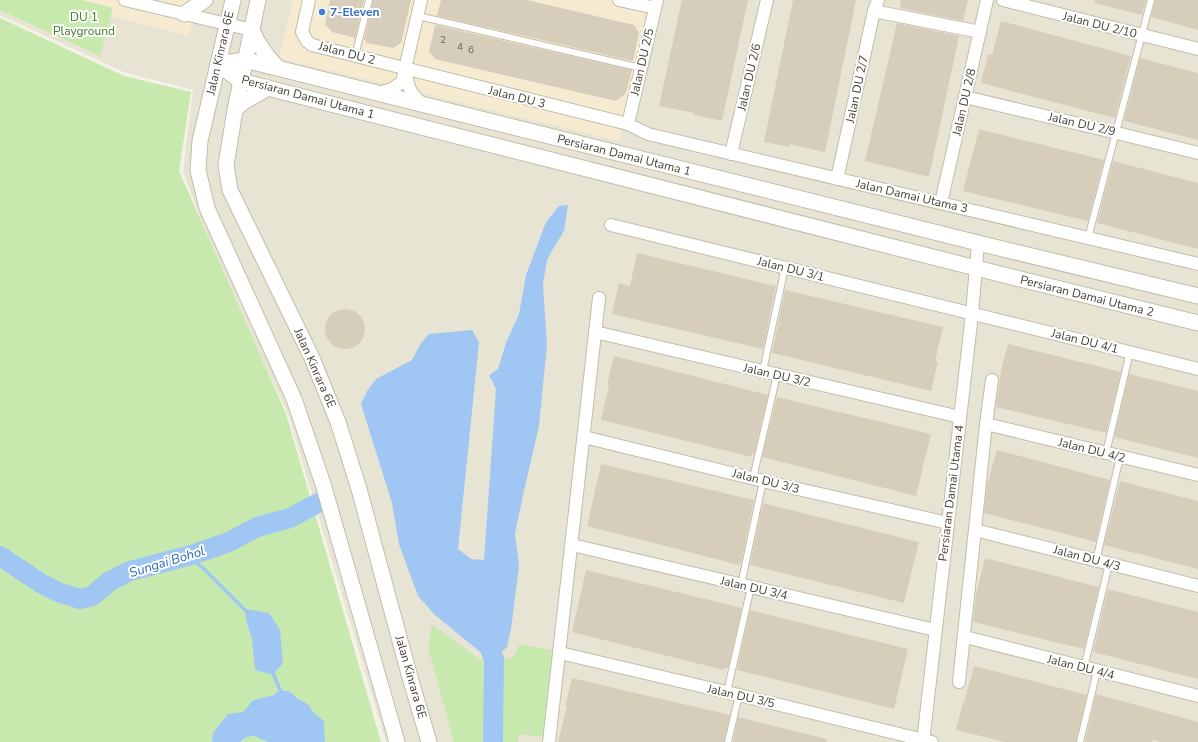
<svg xmlns="http://www.w3.org/2000/svg" width="1198" height="742" viewBox="0 0 1198 742" font-family="'Nunito Sans',sans-serif">
<rect width="100%" height="100%" fill="#f4f1e6"/>
<polygon fill="#e8e4d4" points="0,0 1198,0 1198,742 386,742 288,414 217,264 183,171 193,90 124,72 0,15"/>
<g fill="#f6ebd0">
<polygon points="48,0 197,0 189,36"/>
<polygon points="293,0 644,0 652,2 619,141 279,58"/>
</g>
<g fill="#c7e9ad" fill-rule="evenodd">
<polygon points="0,0 82,0 113,8 100,56 0,10"/>
<path d="M 0,18 L 124,76 L 191,92 L 179,171 L 286,414 L 381,742 L 325,742 L 324,721 L 313,712 L 308,704 L 297,698 L 289,691 L 279,690 L 274,695 L 253,700 L 243,712 L 213,733 L 212,742 L 0,742 ZM 246,621 L 283,663 L 252,639 Z"/>
<polygon points="432,625 481,660 512,658 520,644 552,650 544,737 519,734 518,742 454,742 428,647"/>
<polygon points="254,736 268,742 240,742 247,737"/>
</g>
<g fill="#a0c7f3">
<polygon points="568,205 564,231 553,249 547,260 543,284 547,345 539,426 523,495 515,534 519,566 511,629 507,647 494,659 484,655 435,615 418,596 399,544 392,503 361,404 367,391 376,379 412,360 421,343 429,334 472,330 479,342 458,549 471,559 484,560 496,389 489,375 498,369 506,343 519,314 526,275 546,222 559,206"/>
<polygon points="245,609 269,613 280,630 283,663 273,675 255,670 252,639 246,621"/>
<polygon points="279,690 289,691 297,698 308,704 313,712 324,721 325,742 268,742 254,736 247,737 240,742 212,742 213,733 228,714 243,712 253,700 274,695"/>
</g>
<g fill="none" stroke-linecap="round" stroke-linejoin="round">
<g stroke="#a0c7f3" stroke-width="3.5">
<polyline points="188,556 203,568 247,612"/>
<polyline points="272,671 281,692"/>
</g>
<g stroke="#a0c7f3" stroke-width="20">
<polyline points="0,556 42,584 58,592 80,599 92,596 110,581 130,571 188,556 229,542 257,527 290,518 318,503"/>
<polyline points="484,634 494,659 493,742"/>
</g>
</g>
<g fill="#d6cebb">
<polygon points="330,0 364,0 355,38 332,32 325,24"/>
<polygon points="373,0 411,0 401,43 393,48 366,43 366,40 364,40"/>
<polygon points="441,0 527,0 634,25 639,33 633,61 437,16"/>
<polygon points="682,0 748,0 722,121 694,115 694,113 659,106"/>
<polygon points="793,0 856,0 825,152 790,144 790,147 764,142"/>
<polygon points="901,0 968,0 963,21 900,8"/>
<polygon points="1095,0 1146,0 1142,15 1094,3"/>
<polygon points="1155,0 1198,0 1198,30 1151,17"/>
<polygon points="1001,21 1131,56 1115,118 981,83 988,54 992,55"/>
<polygon points="897,23 959,36 929,177 865,161"/>
<polygon points="435,25 632,70 626,93 616,101 435,59 429,51"/>
<polygon points="1140,58 1198,73 1198,140 1124,121"/>
<polygon points="979,129 1104,160 1088,221 963,191"/>
<polygon points="1113,161 1198,183 1198,249 1097,223"/>
<polygon points="637,253 776,286 763,349 612,314 619,283 630,286"/>
<polygon points="785,290 943,327 935,361 938,362 931,391 772,353"/>
<circle cx="345" cy="329" r="20"/>
<polygon points="1008,344 1121,372 1106,433 996,407 1001,370"/>
<polygon points="614,356 768,395 754,455 752,454 752,457 601,420 609,385 607,385"/>
<polygon points="1129,374 1198,391 1198,458 1114,437"/>
<polygon points="777,397 931,434 916,496 762,457"/>
<polygon points="997,450 1110,480 1096,542 984,513 987,485"/>
<polygon points="601,464 754,500 741,563 740,563 739,565 587,526"/>
<polygon points="1120,481 1198,501 1198,569 1104,545"/>
<polygon points="763,503 919,542 904,603 750,565"/>
<polygon points="985,558 1099,587 1084,649 973,622 976,595"/>
<polygon points="586,570 742,608 728,668 725,668 724,670 572,632"/>
<polygon points="1108,589 1198,612 1198,679 1093,652"/>
<polygon points="750,610 908,649 894,709 737,670"/>
<polygon points="974,666 1087,695 1076,742 1005,742 956,730 963,702 964,703"/>
<polygon points="572,678 730,715 724,742 558,742 567,706 565,706"/>
<polygon points="1096,694 1198,722 1198,742 1161,742 1153,740 1152,742 1085,742"/>
<polygon points="738,717 827,739 827,742 733,742"/>
</g>
<g fill="none" stroke-linecap="round" stroke-linejoin="round">
<g stroke="#c2bdab" stroke-width="8">
<g id="service">
<polyline points="418,16 641,68"/>
<polyline points="355,56 369,0"/>
<polyline points="1088,238 1151,0"/>
<polyline points="763,371 785,267"/>
<polyline points="1106,453 1130,352"/>
<polyline points="753,478 777,375"/>
<polyline points="1096,561 1120,457"/>
<polyline points="741,585 763,481"/>
<polyline points="1084,668 1109,564"/>
<polyline points="727,692 751,587"/>
<polyline points="728,742 739,695"/>
<polyline points="1080,742 1097,671"/>
</g>
</g>
<g stroke="#c2bdab" stroke-width="14">
<g id="minor">
<polyline points="125,0 252,30"/>
<polyline points="309,0 302,32 307,41 312,45 628,124 648,134 1198,264"/>
<polyline points="619,0 655,8"/>
<polyline points="1003,0 1198,49"/>
<polyline points="874,11 980,32"/>
<path d="M 406,70 C 407,86 410,94 423,104"/>
<polyline points="379,93 392,89 402,82 421,0"/>
<polyline points="965,97 1117,133 1198,153"/>
<polyline points="628,124 657,0"/>
<polyline points="731,154 767,0"/>
<polyline points="837,179 874,11 878,0"/>
<polyline points="941,203 987,0"/>
<polyline points="611,225 1198,369"/>
<polyline points="595,332 960,417"/>
<polyline points="986,424 1198,475"/>
<polyline points="584,437 763,481 948,523"/>
<polyline points="975,530 1198,586"/>
<polyline points="572,545 935,630"/>
<polyline points="965,637 1198,696"/>
<polyline points="560,653 739,695 932,742"/>
<polyline points="959,682 986,424 992,380"/>
<polyline points="549,742 599,298"/>
<polyline points="923,742 972,314 978,243"/>
</g>
</g>
<g stroke="#c2bdab" stroke-width="17">
<g id="tertiary">
<polyline points="233,0 200,141 198,170 207,208 294,399 323,484 397,742"/>
<polyline points="258,0 235,110 226,165 230,190 312,358 338,422 359,489 409,674 429,742"/>
<polyline points="184,14 205,0"/>
<path d="M 252,30 C 258,45 266,56 278,68"/>
<polyline points="218,64 240,81 976,268 1198,323"/>
<polyline points="218,64 245,60 978,243 1198,296"/>
<polyline points="235,110 242,103 268,88"/>
</g>
</g>
<use href="#service" stroke="#fff" stroke-width="6"/>
<use href="#minor" stroke="#fff" stroke-width="12"/>
<use href="#tertiary" stroke="#fff" stroke-width="15"/>
</g>
<circle fill="#3f7fe0" stroke="#fff" stroke-width="1.5" cx="322" cy="12" r="4"/>
<g text-anchor="middle" dominant-baseline="central" stroke-width="4" stroke-linejoin="round" paint-order="stroke">
<g font-size="10" fill="#6a6556">
<text x="443" y="40">2</text>
<text x="460" y="47">4</text>
<text x="471" y="50">6</text>
</g>
<g font-size="12" font-weight="bold" fill="#366cbe" stroke="#fff" text-anchor="start">
<text x="330" y="12">7-Eleven</text>
</g>
<g font-size="12" fill="#3d7a26" stroke="#fff">
<text x="84" y="17">DU 1<tspan x="84" dy="14">Playground</tspan></text>
</g>
<g font-size="12" fill="#464235" stroke="#fff">
<text transform="translate(1100 25) rotate(14)">Jalan DU 2/10</text>
<text transform="translate(220 53) rotate(-77)">Jalan Kinrara 6E</text>
<text transform="translate(347 53) rotate(15)">Jalan DU 2</text>
<text transform="translate(642 62) rotate(-77)">Jalan DU 2/5</text>
<text transform="translate(749 77) rotate(-77)">Jalan DU 2/6</text>
<text transform="translate(857 89) rotate(-78)">Jalan DU 2/7</text>
<text transform="translate(308 97) rotate(15)">Persiaran Damai Utama 1</text>
<text transform="translate(517 97) rotate(14)">Jalan DU 3</text>
<text transform="translate(964 102) rotate(-77)">Jalan DU 2/8</text>
<text transform="translate(1082 124) rotate(13)">Jalan DU 2/9</text>
<text transform="translate(624 155) rotate(14)">Persiaran Damai Utama 1</text>
<text transform="translate(912 196) rotate(13)">Jalan Damai Utama 3</text>
<text transform="translate(791 269) rotate(14)">Jalan DU 3/1</text>
<text transform="translate(1087 296) rotate(14)">Persiaran Damai Utama 2</text>
<text transform="translate(1085 341) rotate(14)">Jalan DU 4/1</text>
<text transform="translate(315 368) rotate(66)">Jalan Kinrara 6E</text>
<text transform="translate(777 375) rotate(13)">Jalan DU 3/2</text>
<text transform="translate(1092 450) rotate(14)">Jalan DU 4/2</text>
<text transform="translate(766 481) rotate(14)">Jalan DU 3/3</text>
<text transform="translate(951 493) rotate(-83)">Persiaran Damai Utama 4</text>
<text transform="translate(1087 558) rotate(15)">Jalan DU 4/3</text>
<text transform="translate(754 588) rotate(13)">Jalan DU 3/4</text>
<text transform="translate(1081 667) rotate(14)">Jalan DU 4/4</text>
<text transform="translate(411 677) rotate(74)">Jalan Kinrara 6E</text>
<text transform="translate(741 696) rotate(13)">Jalan DU 3/5</text>
</g>
<g font-size="13" font-style="italic" fill="#2b6bb6" stroke="#fff">
<text transform="translate(167 562) rotate(-17)">Sungai Bohol</text>
</g>
</g>
</svg>
